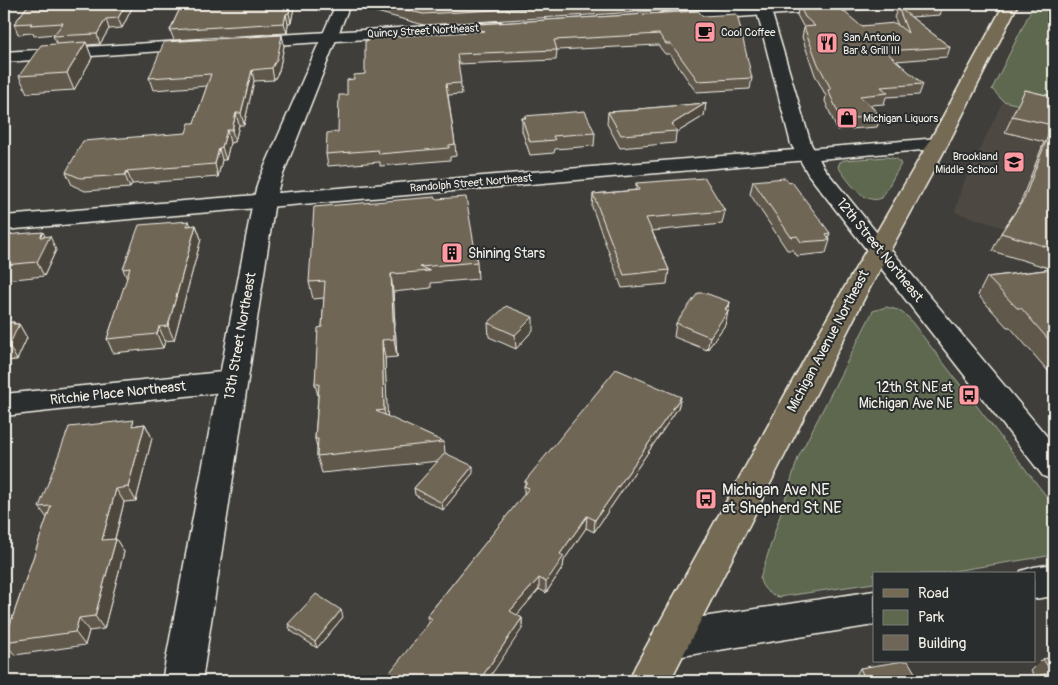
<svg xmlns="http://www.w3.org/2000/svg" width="1058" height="685" viewBox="0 0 1058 685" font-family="Pangolin,sans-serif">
<rect width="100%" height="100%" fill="#3f3e3a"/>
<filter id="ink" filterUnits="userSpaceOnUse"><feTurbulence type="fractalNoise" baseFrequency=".02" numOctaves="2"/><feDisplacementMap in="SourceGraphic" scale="10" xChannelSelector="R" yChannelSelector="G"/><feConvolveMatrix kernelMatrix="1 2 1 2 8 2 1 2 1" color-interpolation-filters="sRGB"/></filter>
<g filter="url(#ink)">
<polygon fill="#4e4a43" points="1003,101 1054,113 1054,244 955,212 962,186"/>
<g fill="#5d684f" stroke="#a8ac9c">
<polygon points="1034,4 1054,4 1054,113 1003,101 992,89"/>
<path d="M 887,157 L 897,159 L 901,164 L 882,198 C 863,206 848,180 838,167 L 840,162 L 844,160 Z"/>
<path d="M 886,307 L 898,310 L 908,317 L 1054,506 L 1054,555 L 935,574 L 874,574 L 874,583 L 779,597 C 769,594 762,589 760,579 L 798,458 L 873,311 Z"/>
</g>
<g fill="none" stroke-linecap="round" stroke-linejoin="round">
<g stroke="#f4f1e8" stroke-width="3">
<g id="minor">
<polygon points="804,4 879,4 877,7 872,8 664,22 659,20 656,17 659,14 664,12"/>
<polygon points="499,22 505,24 507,27 505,30 245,47 239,45 237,42 239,39 245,37"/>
<polygon points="199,40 205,42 207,45 205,48 4,62 4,52"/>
<polygon points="938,138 945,140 948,144 945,148 4,230 4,216"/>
<polygon points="878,242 886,244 1054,445 1054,480 1043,476 870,254 866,249 870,244"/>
<polygon points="232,371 242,374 246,381 242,388 232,391 4,416 4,394"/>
<polygon points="1054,564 1054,596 1034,599 1034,574 1020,574 1021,571 1034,567"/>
<polygon points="874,591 874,625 670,658 656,653 651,640 656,627 670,622"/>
</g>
</g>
<g stroke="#f4f1e8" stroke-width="3">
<g id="tertiary">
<polygon points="336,4 350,4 280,182 275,201 202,681 162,681 253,201 258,182"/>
<polygon points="755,4 769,4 811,144 824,168 890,249 886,254 878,256 870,254 808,174 791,144"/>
</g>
</g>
<g stroke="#f4f1e8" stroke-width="3">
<polygon id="primary" points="1004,4 1018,4 948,144 866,295 670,681 629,681 635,667 840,295 928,144"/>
</g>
<use href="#minor" fill="#2a2d2e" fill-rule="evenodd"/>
<use href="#tertiary" fill="#2a2d2e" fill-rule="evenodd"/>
<use href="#primary" fill="#746b52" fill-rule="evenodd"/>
</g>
<g fill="#60584b" stroke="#f4f1e8">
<polygon points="29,4 134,4 122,28 109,29 100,44 87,45 92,58 74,90 27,93 19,76 57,44 53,36 55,34 34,36 33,33 18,34 14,24"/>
<polygon points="182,4 314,4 313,6 294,7 291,23 288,24 287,33 174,40 170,30"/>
<polygon points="372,4 688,4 687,9 424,25 373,11"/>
<polygon points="888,4 939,4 943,6 940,15 911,17 950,47 947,57 896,61 923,84 919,95 886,97 884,104 870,105 881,116 877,127 837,130 825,101 826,96 815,75 802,37 804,28 797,15 799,5 861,26 898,25 894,17 897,11"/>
<polygon points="698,11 752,78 750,89 696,92 670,54 665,54 658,45 557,50 556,60 458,64 462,94 448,95 455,144 456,156 450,157 450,160 380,166 380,162 328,166 326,154 338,132 347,95 354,79 463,32 462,25"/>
<polygon points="282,35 284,46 279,71 274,80 254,81 244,125 239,125 235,142 230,143 226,160 222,160 218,177 132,184 130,188 85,191 72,185 66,172 186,133 194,123 207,86 153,90 149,78"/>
<polygon points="1025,90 1054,97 1054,378 1010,327 1007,327 978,295 987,277 1052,269 992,251 1001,233 1019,206 1044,142 1005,132"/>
<polygon points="706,103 704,116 676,133 675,143 620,148 607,124 608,112 637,110 638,109"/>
<polygon points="525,116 595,133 594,146 555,149 554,153 530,155 522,131 522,118 525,118"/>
<polygon points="753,181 830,233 829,237 830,240 826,253 797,256 793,250 787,250 750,194"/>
<polygon points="636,183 725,211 722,224 652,231 669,270 667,284 622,288 592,207 593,194 636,190"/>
<polygon points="436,199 477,262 478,279 431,283 431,288 393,292 397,357 385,358 387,417 444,442 445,453 473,473 443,510 415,495 414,488 439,461 322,473 317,456 317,447 315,439 318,396 315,384 322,327 324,298 313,299 309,282"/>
<polygon points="189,221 191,226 196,225 201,239 174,340 165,341 163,348 113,353 107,339 127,279 123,269"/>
<polygon points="4,235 45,237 56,250 44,276 4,280"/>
<polygon points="730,302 725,325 707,350 674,337 676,323"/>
<polygon points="14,322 15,324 19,324 27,338 17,360 6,361 4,367 4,323"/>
<polygon points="488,323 533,330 516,349 489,337"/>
<polygon points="681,397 678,408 594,532 586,528 564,560 563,567 546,593 539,589 517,615 522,618 522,629 428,624 427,616 524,495 524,486 525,484 525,481"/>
<polygon points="145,424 152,438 136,501 124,502 115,539 116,539 124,552 104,629 89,631 85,645 15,655 4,642 47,518 39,507 137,425"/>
<polygon points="343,617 317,648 291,631 288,624"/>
<polygon points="1054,657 1054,681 1034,681 1036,679 1031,671 1043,659"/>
<polygon points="860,668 920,681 853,681"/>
</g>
<g fill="#4e473d" stroke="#f4f1e8">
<polygon points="126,4 134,4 122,28 118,18"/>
<polygon points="291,4 314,4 313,6 294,7 291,23 289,13"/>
<polygon points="286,14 288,24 287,33 284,23"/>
<polygon points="106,19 109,29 100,44 97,34"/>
<polygon points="282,35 284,46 279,71 274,80 272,68"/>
<polygon points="86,42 92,58 74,90 67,73"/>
<polygon points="252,70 254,81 244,125 241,113"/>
<polygon points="706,103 704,116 676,133 677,131 672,124"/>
<polygon points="236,113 239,125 235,142 232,130"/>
<polygon points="227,130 230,143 226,160 222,147"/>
<polygon points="219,148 222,160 218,177 215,164"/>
<polygon points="127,171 132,184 130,188 125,175"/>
<polygon points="196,225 201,239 174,340 168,326"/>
<polygon points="43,232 47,241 50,236 56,250 44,276 37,262 40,237"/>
<polygon points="391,274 393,292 397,357 394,339"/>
<polygon points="730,302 725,325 707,350 710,337"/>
<polygon points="533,317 533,330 516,349 515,335"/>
<polygon points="14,322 18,328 19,324 27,338 17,360 9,346 13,324"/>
<polygon points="159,327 165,341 163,348 157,334"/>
<polygon points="382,340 385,358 388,428 384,410"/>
<polygon points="4,357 6,361 4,367"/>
<polygon points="681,397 678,408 594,532 595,520"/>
<polygon points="145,424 152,438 136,501 128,487"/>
<polygon points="473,466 473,473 443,510 442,503"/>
<polygon points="116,489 124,502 111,554 102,540"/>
<polygon points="587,516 586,528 564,560 563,567 546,593 546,582 560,554"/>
<polygon points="116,539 124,552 104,629 95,616"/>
<polygon points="539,578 539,589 511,622 510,611"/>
<polygon points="341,610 343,617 317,648 315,642"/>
<polygon points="79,618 89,631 85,645 75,632"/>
<polygon points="522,618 522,629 487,681 479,681"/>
</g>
<g fill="#706657" stroke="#f4f1e8">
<polygon points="29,4 126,4 118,18 106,19 97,34 53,36 63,23 30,25 32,23 14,24"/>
<polygon points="182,4 291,4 289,13 286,14 284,23 170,30"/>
<polygon points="382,4 605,4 423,14"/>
<polygon points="817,4 835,4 861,26 895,23 908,33 898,7 950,47 885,51 923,84 881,87 888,93 860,96 881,116 841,119 828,90 831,89 818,64 804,27 815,26 805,17 799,5"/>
<polygon points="902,4 939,4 943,6 908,9"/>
<polygon points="698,11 703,16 737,14 752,78 698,81 671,44 666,44 659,34 554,40 557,50 457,54 461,83 446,84 455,144 449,145 449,148 379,154 378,150 326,154 327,133 338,132 339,95 347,95 347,80 354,79 354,75 365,74 365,41 368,41 368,38 485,31 462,25"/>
<polygon points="282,35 277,59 272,68 252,70 241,113 236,113 232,130 227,130 222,147 219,148 215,164 127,171 125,175 80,178 66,172 83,141 186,133 189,123 194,123 211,74 149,78 164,42"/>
<polygon points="86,42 67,73 19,76 41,45"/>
<polygon points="1025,90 1054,97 1054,249 1001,233 1024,199 1052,125 1012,116"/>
<polygon points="706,103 672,124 677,131 621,135 608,112 638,110 638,109"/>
<polygon points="585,111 595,133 553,136 555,140 530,142 522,118 526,118 525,116"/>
<polygon points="705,178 725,211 646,218 669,270 624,275 593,194 639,190 636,183"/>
<polygon points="785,178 789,183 792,182 830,233 826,234 830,240 801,242 797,236 791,237 753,181"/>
<polygon points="435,197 436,199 466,197 477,262 420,267 430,271 391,274 394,339 382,340 384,410 376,411 444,442 317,456 318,439 315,439 319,384 315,384 318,328 322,327 325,281 309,282 314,207"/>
<polygon points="189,221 187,226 196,225 168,326 159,327 157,334 107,339 130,268 123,269 139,225"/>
<polygon points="43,232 40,237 50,236 37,262 4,265 4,235"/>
<polygon points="1054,269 1054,346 1021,308 1017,308 987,277"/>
<polygon points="698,293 705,293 730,302 725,309 728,311 710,337 676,323"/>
<polygon points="506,306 533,317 515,335 488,323"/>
<polygon points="14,322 13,324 19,324 9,346 4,347 4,323"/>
<polygon points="616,369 681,397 595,520 587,516 560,554 564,556 546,582 539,578 510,611 522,618 479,681 383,681 432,619 427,616 529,488 524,486 527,482 525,481"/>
<polygon points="134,420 132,426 145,424 128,487 116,489 102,540 116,539 95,616 79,618 75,632 4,642 51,506 39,507 69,427"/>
<polygon points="445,453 473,466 442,503 414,488"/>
<polygon points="316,594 341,610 315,642 288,624"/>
<polygon points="1054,657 1054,681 1044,681 1040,675 1052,673 1043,659"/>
<polygon points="904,661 908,661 920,681 866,681 860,668"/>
</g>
</g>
<defs>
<g id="cafe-square" transform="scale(1.125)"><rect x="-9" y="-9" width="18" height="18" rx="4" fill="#ff9aa2" stroke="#2a2d2e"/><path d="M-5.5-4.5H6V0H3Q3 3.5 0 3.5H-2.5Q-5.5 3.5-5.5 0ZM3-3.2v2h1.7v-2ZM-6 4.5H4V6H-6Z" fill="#111"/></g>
<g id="restaurant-square" transform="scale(1.125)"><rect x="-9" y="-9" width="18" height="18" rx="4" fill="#ff9aa2" stroke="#2a2d2e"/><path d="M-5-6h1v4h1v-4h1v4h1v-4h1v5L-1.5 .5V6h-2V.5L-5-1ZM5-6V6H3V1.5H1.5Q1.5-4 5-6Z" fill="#111"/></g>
<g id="shop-square" transform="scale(1.125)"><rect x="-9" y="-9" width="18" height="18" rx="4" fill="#ff9aa2" stroke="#2a2d2e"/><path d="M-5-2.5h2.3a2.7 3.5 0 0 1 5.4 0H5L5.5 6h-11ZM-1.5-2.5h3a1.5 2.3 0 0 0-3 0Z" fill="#111"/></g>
<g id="school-square" transform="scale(1.125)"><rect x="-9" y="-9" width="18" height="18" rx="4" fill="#ff9aa2" stroke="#2a2d2e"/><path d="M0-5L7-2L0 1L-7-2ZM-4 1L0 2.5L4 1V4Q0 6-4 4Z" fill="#111"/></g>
<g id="building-square" transform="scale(1.125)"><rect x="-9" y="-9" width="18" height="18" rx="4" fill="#ff9aa2" stroke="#2a2d2e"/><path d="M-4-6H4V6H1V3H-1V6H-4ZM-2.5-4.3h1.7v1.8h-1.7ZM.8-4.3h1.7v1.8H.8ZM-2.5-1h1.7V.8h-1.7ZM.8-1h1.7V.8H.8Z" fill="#111"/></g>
<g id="bus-square" transform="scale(1.125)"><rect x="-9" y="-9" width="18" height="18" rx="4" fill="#ff9aa2" stroke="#2a2d2e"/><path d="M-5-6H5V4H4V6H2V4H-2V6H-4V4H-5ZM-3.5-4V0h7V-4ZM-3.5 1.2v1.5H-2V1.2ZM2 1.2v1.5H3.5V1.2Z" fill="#111"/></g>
</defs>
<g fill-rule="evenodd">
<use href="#cafe-square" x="705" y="32"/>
<use href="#restaurant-square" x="827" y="43"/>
<use href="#shop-square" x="847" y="118"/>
<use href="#school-square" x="1014" y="162"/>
<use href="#building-square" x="452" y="253"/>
<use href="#bus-square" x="969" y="395"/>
<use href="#bus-square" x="706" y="499"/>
</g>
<g text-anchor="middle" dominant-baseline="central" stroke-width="4" stroke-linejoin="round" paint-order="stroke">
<g font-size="11" fill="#f4f1e8" stroke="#2a2d2e">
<text transform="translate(423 31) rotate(-3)">Quincy Street Northeast</text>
<text transform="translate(471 183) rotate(-5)">Randolph Street Northeast</text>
</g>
<g font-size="11" fill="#f4f1e8" stroke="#2a2d2e" text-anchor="start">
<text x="721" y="32">Cool Coffee</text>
<text x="843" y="37">San Antonio<tspan x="843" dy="13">Bar &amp; Grill III</tspan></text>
<text x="863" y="118">Michigan Liquors</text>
<text x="998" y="156" text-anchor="end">Brookland<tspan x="998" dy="13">Middle School</tspan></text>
</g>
<g font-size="14" fill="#f4f1e8" stroke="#2a2d2e">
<text transform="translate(880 250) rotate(51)">12th Street Northeast</text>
<text transform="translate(240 336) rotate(-80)">13th Street Northeast</text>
<text transform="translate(828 341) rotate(-62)">Michigan Avenue Northeast</text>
<text transform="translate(118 393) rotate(-6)">Ritchie Place Northeast</text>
</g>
<g font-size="14" fill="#f4f1e8" stroke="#2a2d2e" text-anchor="start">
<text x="468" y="253">Shining Stars</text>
<text x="953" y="387" text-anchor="end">12th St NE at<tspan x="953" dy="16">Michigan Ave NE</tspan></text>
</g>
<g font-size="16" fill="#f4f1e8" stroke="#2a2d2e" text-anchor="start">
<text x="722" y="490">Michigan Ave NE<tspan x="722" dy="18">at Shepherd St NE</tspan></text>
</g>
</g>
<rect width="1058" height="685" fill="none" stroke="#2a2d2e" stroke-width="20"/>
<rect x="10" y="10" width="1038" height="665" fill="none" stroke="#f4f1e8" stroke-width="2" filter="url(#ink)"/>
<rect x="873" y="572" width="162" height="90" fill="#2a2d2e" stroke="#7b7b78"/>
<rect x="883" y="589" width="25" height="8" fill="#746b52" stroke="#7b7b78"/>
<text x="918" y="598" font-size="15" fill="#f4f1e8">Road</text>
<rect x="883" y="610" width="25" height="15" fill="#5d684f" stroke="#7b7b78"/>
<text x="918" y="622" font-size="15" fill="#f4f1e8">Park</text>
<rect x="883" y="635" width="25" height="15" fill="#706657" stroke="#7b7b78"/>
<text x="918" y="648" font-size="15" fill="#f4f1e8">Building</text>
</svg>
